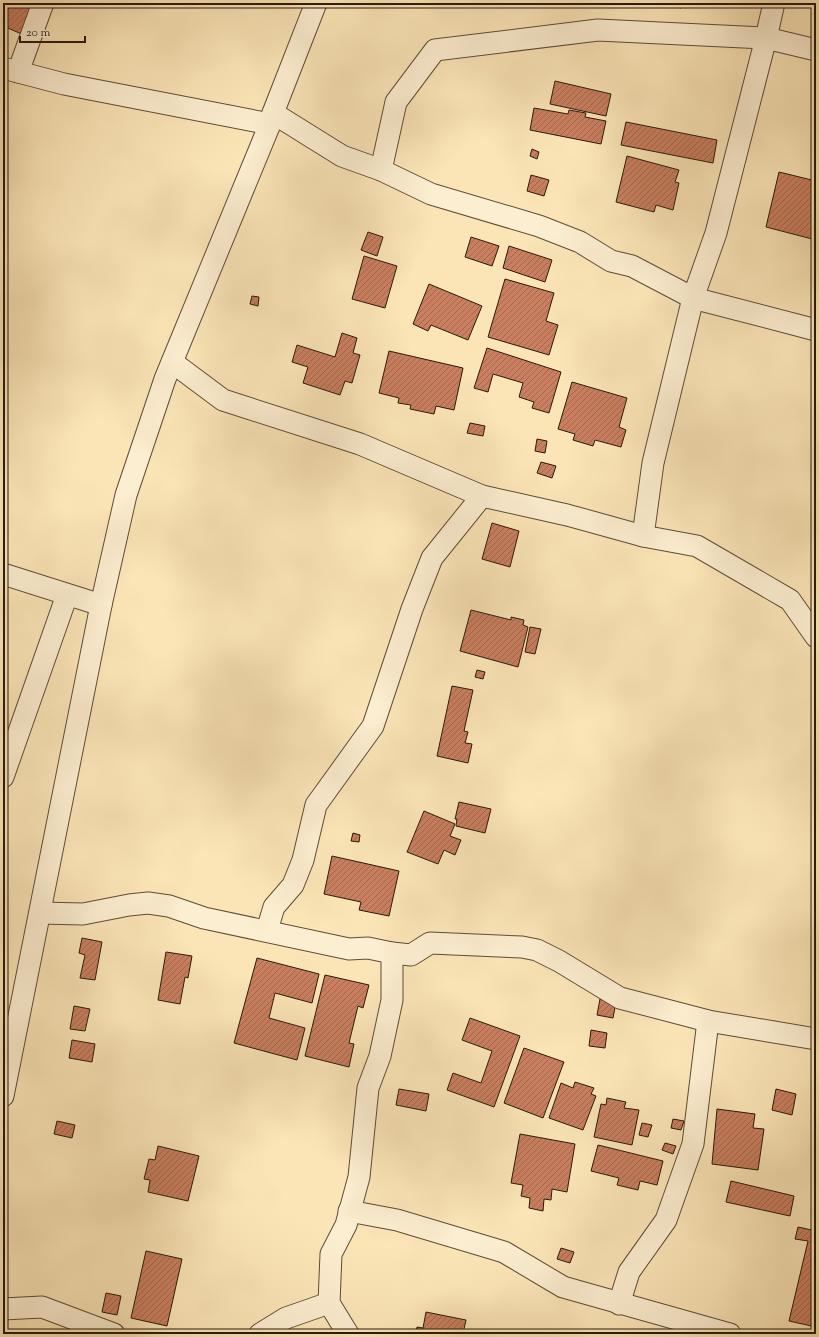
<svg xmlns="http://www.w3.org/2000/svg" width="819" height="1337" viewBox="0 0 819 1337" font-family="'Sorts Mill Goudy',serif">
<defs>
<pattern id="building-hatch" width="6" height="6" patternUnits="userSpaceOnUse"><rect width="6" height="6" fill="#c97f60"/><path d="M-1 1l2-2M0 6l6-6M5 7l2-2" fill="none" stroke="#a3674d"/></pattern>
</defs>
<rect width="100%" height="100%" fill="#fbe5b7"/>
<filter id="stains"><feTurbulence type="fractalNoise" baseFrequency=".005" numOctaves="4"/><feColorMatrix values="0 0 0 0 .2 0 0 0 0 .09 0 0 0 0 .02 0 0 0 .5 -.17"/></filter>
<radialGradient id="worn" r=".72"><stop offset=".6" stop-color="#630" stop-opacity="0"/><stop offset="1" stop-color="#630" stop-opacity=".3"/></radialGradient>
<g fill="url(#building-hatch)" stroke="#29190b">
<polygon points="3,3 40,3 24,35 3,26"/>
<polygon points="659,3 682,3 681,8"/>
<polygon points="555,81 611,94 606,116 550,104"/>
<polygon points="534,108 568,114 569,110 586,113 585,117 606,121 601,144 530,130"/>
<polygon points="626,122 717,140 713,163 621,145"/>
<polygon points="532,149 539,152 537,159 530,156"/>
<polygon points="627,156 679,170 675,182 679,183 673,210 656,205 654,212 616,202"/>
<polygon points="779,172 816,181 816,240 766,227"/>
<polygon points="531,175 549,180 544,196 527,191"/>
<polygon points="368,232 383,237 377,256 361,250"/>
<polygon points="471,237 499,246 492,266 465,257"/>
<polygon points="509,246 552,260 545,282 503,268"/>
<polygon points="364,256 397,266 385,308 352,299"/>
<polygon points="505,279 554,293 546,321 558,325 549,355 488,337"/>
<polygon points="429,284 482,306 468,340 431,325 428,331 413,324"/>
<polygon points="252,296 259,297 258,306 250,304"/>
<polygon points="342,333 357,338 353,353 360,355 352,383 345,381 340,395 303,383 308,367 292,362 297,345 335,357"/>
<polygon points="487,348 561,372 549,413 532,408 534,402 519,397 523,383 493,374 488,392 474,388"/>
<polygon points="389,351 463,368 454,410 436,406 434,414 410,409 411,405 398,403 399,398 379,393"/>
<polygon points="572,382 627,398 619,427 626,430 621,447 595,440 593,446 573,440 575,434 558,429"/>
<polygon points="470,423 485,426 483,436 467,433"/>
<polygon points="537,439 547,441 545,453 535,451"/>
<polygon points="541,462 556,466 552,478 537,473"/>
<polygon points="492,523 519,531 510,567 482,559"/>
<polygon points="471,610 511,620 511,617 524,620 523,625 528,627 518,667 460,651"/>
<polygon points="530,627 541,629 535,654 525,652"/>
<polygon points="477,670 485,672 483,679 475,677"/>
<polygon points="452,686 473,690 464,731 468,732 465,743 472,744 468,763 437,756"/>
<polygon points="459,802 491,809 485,833 456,826 457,819 455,819"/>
<polygon points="424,811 455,824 450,836 461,840 455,855 444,850 438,864 407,852"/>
<polygon points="353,833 360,835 359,842 351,841"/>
<polygon points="332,856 399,871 389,916 359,910 361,902 324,894"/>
<polygon points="82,938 102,942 95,980 80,978 85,955 79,953"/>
<polygon points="166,952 192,956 188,978 185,977 180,1004 158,1000"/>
<polygon points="257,958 319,974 312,1003 275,993 269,1018 305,1028 297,1060 234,1043"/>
<polygon points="325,975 369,985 363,1008 358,1006 349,1043 354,1044 349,1067 305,1056"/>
<polygon points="600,999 616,1002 613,1018 597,1015"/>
<polygon points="74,1006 90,1009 85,1031 70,1029"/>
<polygon points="470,1018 520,1036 494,1107 447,1090 453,1073 481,1083 492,1051 462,1040"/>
<polygon points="591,1030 607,1033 605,1048 589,1046"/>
<polygon points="72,1040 95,1044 92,1062 69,1058"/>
<polygon points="524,1048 564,1062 543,1118 504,1103"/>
<polygon points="575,1082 594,1088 591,1094 596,1096 583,1130 549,1118 561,1083 573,1088"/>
<polygon points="399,1089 429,1094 426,1111 396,1105"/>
<polygon points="776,1089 796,1094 792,1115 772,1110"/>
<polygon points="607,1098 626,1102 624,1108 639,1110 632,1145 594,1137 601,1104 606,1105"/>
<polygon points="717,1109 755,1114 753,1128 764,1129 758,1170 712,1164"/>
<polygon points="673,1119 684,1121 681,1130 671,1128"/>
<polygon points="57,1121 75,1125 72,1138 54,1134"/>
<polygon points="642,1123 652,1125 648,1137 639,1135"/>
<polygon points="520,1134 575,1144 567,1192 552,1189 551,1200 544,1199 543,1211 529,1208 530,1198 521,1196 523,1185 511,1183"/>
<polygon points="665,1143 676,1146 673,1154 662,1150"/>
<polygon points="598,1145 663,1161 657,1185 640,1181 638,1190 617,1185 619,1178 591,1171"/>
<polygon points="158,1146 199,1156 188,1201 148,1192 150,1180 144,1179 149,1159 155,1160"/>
<polygon points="731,1181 794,1196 790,1216 726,1202"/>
<polygon points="798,1227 816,1231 816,1327 789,1321 808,1241 795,1239"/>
<polygon points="561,1248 574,1252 570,1263 557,1259"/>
<polygon points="146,1251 182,1259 167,1326 131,1318"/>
<polygon points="106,1293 121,1296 117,1315 102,1312"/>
<polygon points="426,1312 466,1320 463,1334 415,1334 417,1327 423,1328"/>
</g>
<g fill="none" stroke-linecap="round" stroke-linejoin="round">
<g stroke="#5e4c36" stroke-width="23">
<g id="minor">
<polyline points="774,3 766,38 816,50"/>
<polyline points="3,68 64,84 270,124"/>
<polyline points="18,72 43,3"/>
<polyline points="273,113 342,156 381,170 431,194 539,226 580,242 611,261 632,266 693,298 816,330"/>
<polyline points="381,170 396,102 435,50 598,30 766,38 716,233 693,298 653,463 643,536 697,546 790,600 816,637"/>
<polyline points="172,362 223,400 360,444 482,496"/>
<polyline points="3,574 101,605"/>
<polyline points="3,777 67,595"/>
<polyline points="40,913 83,914 129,905 148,903 169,906 204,918 349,949 368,948 392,953 411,955 430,943 522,947 537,950 559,961 620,998 708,1021 816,1039"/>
<polyline points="267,930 274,907 293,885 303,860 316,805 373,726 412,609 432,558 482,496 567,515 643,536"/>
<polyline points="3,1096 101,605 126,495 165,379 270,124 273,113 316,3"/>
<polyline points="349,1211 397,1220 504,1252 563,1287 730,1334"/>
<polyline points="619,1304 629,1272 666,1220 693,1144 708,1021"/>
<polyline points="3,1309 42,1307 114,1334"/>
<polyline points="260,1334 286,1318 329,1303"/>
<polyline points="348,1334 329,1303 331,1254 346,1225 359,1177 368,1088 380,1056 392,1000 392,953"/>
</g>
</g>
<use href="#minor" stroke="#fceed0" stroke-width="21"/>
</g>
<rect width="819" height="1337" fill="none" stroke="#fbe5b7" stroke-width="16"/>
<rect x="4" y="4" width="811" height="1329" fill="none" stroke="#29190b" stroke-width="2"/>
<rect x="8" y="8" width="803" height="1321" fill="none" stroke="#29190b"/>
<path d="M20 36v6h65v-6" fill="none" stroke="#29190b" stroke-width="2"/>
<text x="26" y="36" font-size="12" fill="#29190b" stroke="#fceed0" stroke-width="3" paint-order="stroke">20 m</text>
<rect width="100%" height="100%" filter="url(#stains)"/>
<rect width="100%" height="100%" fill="url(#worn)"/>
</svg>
